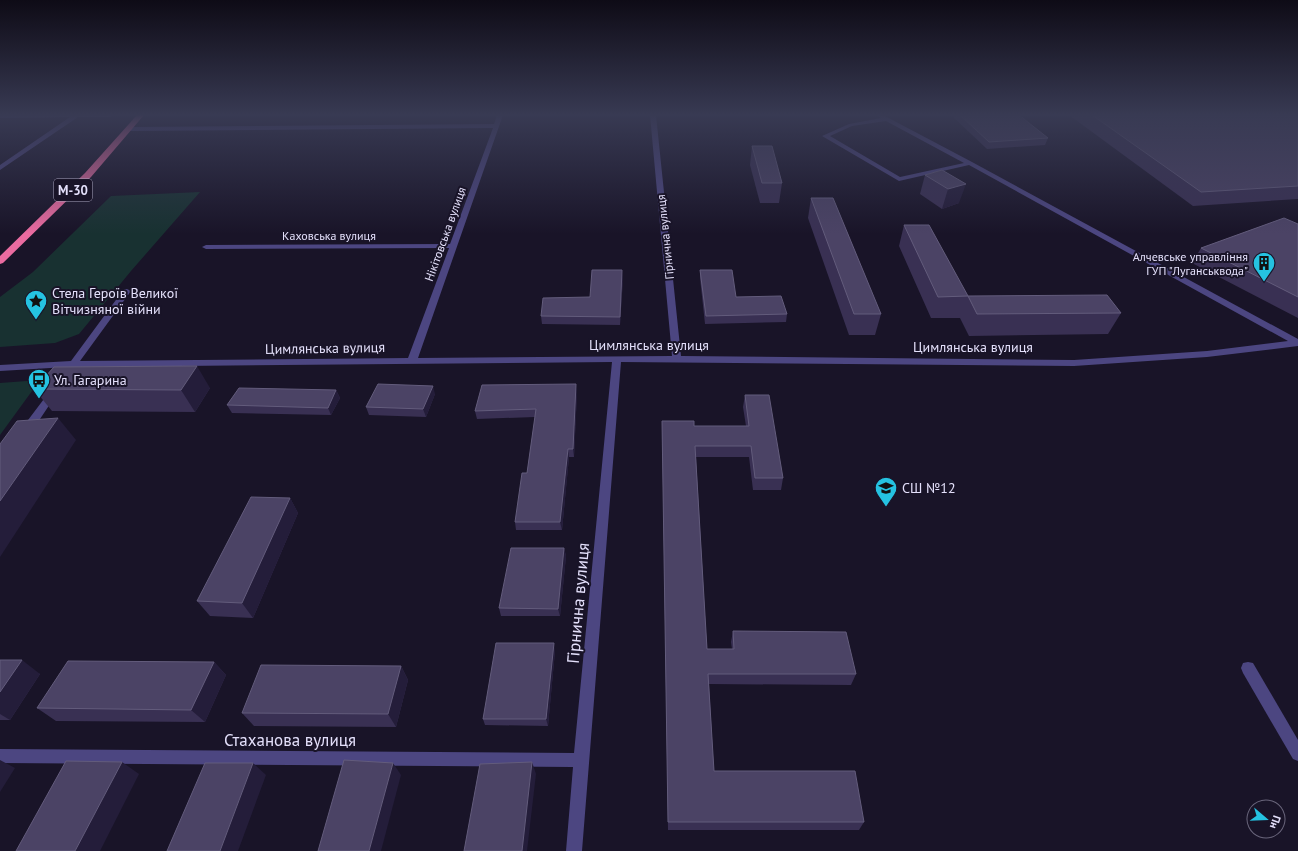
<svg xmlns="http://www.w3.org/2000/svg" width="1298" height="851" viewBox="0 0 1298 851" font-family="'PT Sans',sans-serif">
<rect width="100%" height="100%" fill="#191428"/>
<g fill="#183131">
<polygon points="200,192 131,271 79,334 55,343 0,347 0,297 33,272 111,196"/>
<polygon points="40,380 0,435 0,383"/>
</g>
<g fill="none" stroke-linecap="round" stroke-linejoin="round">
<g fill="#4c4681" fill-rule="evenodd">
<polygon points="0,115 113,115 110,117 78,117 0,170 0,165 70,117 0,118"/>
<path d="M 497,115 L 503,115 L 418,358 L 672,356 L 650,115 L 656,115 L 681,356 L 1074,360 L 1207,351 L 1288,341 L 969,165 L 899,181 L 822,136 L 849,124 L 881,118 L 876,115 L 883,115 L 972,162 L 1298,339 L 1298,346 L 1207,357 L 1074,366 L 621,362 L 582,851 L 566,851 L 573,767 L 0,763 L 0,749 L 574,753 L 612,362 L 76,367 L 71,370 L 67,367 L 0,371 L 0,365 L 71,361 L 124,289 L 127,289 L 131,291 L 80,361 L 408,358 L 449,248 L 206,249 L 202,247 L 206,245 L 450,244 L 493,128 L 130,131 L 127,129 L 130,127 L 494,124 ZM 886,121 L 964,163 L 900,177 L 830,136 L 852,126 Z"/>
<polygon points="53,390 56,391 58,393 56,395 30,434 22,434 21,431 22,428 50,391"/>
<polygon points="1248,662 1253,663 1298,740 1298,761 1293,759 1243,673 1241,668 1243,663"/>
</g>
<polygon fill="#ea6ba0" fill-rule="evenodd" points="137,115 144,115 91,177 3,263 0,264 0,256 85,173"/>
</g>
<g fill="#393053">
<polygon points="951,115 1019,115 1048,138 1045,145 987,149"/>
<polygon points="1069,115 1298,115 1298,199 1193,206"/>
<polygon points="752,146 782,183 779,203 760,203 750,165"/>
<polygon points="942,170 959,203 942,209 920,194 925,175"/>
<polygon points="811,198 881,314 875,335 849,335 808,218"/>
<polygon points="1298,224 1298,318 1192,263 1201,248"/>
<polygon points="904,225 968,296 1121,313 1108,334 969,336 960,318 931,318 899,246"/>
<polygon points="700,270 736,297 787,314 786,322 705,324 700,278"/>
<polygon points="623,278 620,325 542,324 541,316 590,297"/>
<polygon points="210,388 195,412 52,411 34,389"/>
<polygon points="336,390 340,398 331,415 232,413 227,405"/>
<polygon points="577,392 574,457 569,457 562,530 516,530 515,522 527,473 535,417 477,419 475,411"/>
<polygon points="435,394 426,417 369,415 366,407"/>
<polygon points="745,395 783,478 781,490 753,490 749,457 696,457 707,649 732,649 731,642 733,631 856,674 851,685 709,684 714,771 864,822 859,830 668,830 662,421 694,426 746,426 743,407"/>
<polygon points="290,498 298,513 253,618 210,616 197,601"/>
<polygon points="564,548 566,556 560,616 501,616 499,608"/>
<polygon points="555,651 548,726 485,725 483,719"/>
<polygon points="0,660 40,674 10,720 0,720"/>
<polygon points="214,662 226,675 205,722 56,721 37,708"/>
<polygon points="401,666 408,680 396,727 254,726 242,713"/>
</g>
<g fill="#241d3a">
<polygon points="966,184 959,203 942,209 948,189"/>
<polygon points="622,270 623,278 620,325 620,317"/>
<polygon points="197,366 210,388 195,412 181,390"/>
<polygon points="576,384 577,392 574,457 573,449"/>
<polygon points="433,386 435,394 426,417 423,409"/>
<polygon points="336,390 340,398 331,415 328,408"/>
<polygon points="58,418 76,440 0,557 0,501"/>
<polygon points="568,449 569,457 562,530 560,522"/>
<polygon points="290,498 298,513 253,618 242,603"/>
<polygon points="564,548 566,556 560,616 558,609"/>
<polygon points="554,643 555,651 548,726 546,719"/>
<polygon points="22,660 40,674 10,720 0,714 0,692"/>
<polygon points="214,662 226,675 205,722 191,710"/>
<polygon points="401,666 408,680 396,727 388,714"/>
<polygon points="0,760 15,768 0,792"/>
<polygon points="122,762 139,774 100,851 75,851"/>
<polygon points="532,762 536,774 527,851 522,851"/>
<polygon points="253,763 266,775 238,851 220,851"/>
<polygon points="393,763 401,775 381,851 369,851"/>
</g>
<g fill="#4b4365" stroke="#635c7c">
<polygon points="960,115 1019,115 1048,138 989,142"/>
<polygon points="1092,115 1298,115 1298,186 1201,192"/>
<polygon points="752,146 772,146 782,183 762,183"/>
<polygon points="942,170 966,184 948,189 925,175"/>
<polygon points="811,198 833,198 881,314 854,314"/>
<polygon points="1284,218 1298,224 1298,297 1201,248"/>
<polygon points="904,225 929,225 968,296 938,297"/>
<polygon points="592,270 622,270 620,317 541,316 543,298 590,297"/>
<polygon points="700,270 732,270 736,297 781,296 787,314 706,316"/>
<polygon points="1107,295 1121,313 977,314 968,296"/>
<polygon points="197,366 181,390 34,389 54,367"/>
<polygon points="378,384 433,386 423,409 366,407"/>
<polygon points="576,384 573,449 568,449 560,522 515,522 522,473 527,473 536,409 475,411 482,385"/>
<polygon points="239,388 336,390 328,408 227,405"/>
<polygon points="745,395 769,395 783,478 755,478 751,446 695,446 707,649 734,649 733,631 846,632 856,674 708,674 714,771 855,771 864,822 668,822 662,421 694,421 694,426 749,426"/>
<polygon points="58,418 0,501 0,444 17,421"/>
<polygon points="251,497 290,498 242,603 197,601"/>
<polygon points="511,548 564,548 558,609 499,608"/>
<polygon points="496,643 554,643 546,719 483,719"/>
<polygon points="0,660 22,660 0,692"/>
<polygon points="68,661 214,662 191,710 37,708"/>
<polygon points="261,665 401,666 388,714 242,713"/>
<polygon points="344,760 393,763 369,851 318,851"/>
<polygon points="66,761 122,762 75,851 16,851"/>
<polygon points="532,762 522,851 464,851 480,764"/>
<polygon points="205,763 253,763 220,851 167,851"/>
</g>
<linearGradient id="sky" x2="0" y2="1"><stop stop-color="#0e0b16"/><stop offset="0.49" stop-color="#383a53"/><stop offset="1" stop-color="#383a53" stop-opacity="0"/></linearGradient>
<rect width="1298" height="234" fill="url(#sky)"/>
<defs>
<g id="building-pin" transform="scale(1.15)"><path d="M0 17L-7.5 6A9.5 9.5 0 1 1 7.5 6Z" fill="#25c2e1" stroke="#191428"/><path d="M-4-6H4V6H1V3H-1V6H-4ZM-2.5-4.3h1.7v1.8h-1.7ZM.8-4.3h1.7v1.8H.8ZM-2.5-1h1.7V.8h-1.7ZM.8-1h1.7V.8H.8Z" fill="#111"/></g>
<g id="sight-pin" transform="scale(1.15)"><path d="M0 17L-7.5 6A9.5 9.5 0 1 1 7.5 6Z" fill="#25c2e1" stroke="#191428"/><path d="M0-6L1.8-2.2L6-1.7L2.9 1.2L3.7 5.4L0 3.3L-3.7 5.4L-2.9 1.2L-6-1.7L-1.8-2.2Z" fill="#111"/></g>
<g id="bus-pin" transform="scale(1.15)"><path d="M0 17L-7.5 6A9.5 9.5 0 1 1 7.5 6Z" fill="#25c2e1" stroke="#191428"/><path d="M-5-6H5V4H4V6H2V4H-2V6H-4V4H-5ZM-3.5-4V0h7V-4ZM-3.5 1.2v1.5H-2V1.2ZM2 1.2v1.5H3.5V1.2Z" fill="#111"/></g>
<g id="school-pin" transform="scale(1.15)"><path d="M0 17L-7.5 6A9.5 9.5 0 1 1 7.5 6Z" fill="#25c2e1" stroke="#191428"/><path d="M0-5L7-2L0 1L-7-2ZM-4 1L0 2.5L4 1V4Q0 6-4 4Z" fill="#111"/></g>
</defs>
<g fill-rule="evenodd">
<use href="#building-pin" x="1264" y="263"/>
<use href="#sight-pin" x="36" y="301"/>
<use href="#bus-pin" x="39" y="380"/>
<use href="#school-pin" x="886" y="488"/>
</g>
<g text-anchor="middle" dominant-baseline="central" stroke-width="4" stroke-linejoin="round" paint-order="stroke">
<g font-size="12" fill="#e4e0fb" stroke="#191428">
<text transform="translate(445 234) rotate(-70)">Нікітовська вулиця</text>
<text x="329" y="235">Каховська вулиця</text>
<text transform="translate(665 237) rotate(-96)">Гірнична вулиця</text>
</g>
<g font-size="12" fill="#e4e0fb" stroke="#191428" text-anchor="end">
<text x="1248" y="256">Алчевське управління<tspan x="1248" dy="14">ГУП "Луганськвода"</tspan></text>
</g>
<rect fill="#191428" stroke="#a7a3bc" stroke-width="1" x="54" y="179" width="38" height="22" rx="3"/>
<g font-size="13" font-weight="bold" fill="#e4e0fb">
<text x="73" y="190">М-30</text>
</g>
<g font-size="14" fill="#e4e0fb" stroke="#191428" text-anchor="start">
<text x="52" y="293">Стела Героїв Великої<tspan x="52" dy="16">Вітчизняної війни</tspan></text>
<text x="54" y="380">Ул. Гагарина</text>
<text x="902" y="488">СШ №12</text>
</g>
<g font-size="14" fill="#e4e0fb" stroke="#191428">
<text x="649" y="345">Цимлянська вулиця</text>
<text x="973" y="347">Цимлянська вулиця</text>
<text transform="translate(325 348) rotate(-1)">Цимлянська вулиця</text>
</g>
<g font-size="17" fill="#e4e0fb" stroke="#191428">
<text transform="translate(578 603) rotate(-85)">Гірнична вулиця</text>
<text x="290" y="740">Стаханова вулиця</text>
</g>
</g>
<g transform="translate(1266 819) rotate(109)"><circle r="19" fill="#191428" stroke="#6a667c"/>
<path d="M0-3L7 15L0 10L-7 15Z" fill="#25c2e1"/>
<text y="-6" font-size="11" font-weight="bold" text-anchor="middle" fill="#e4e0fb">Пн</text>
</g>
</svg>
